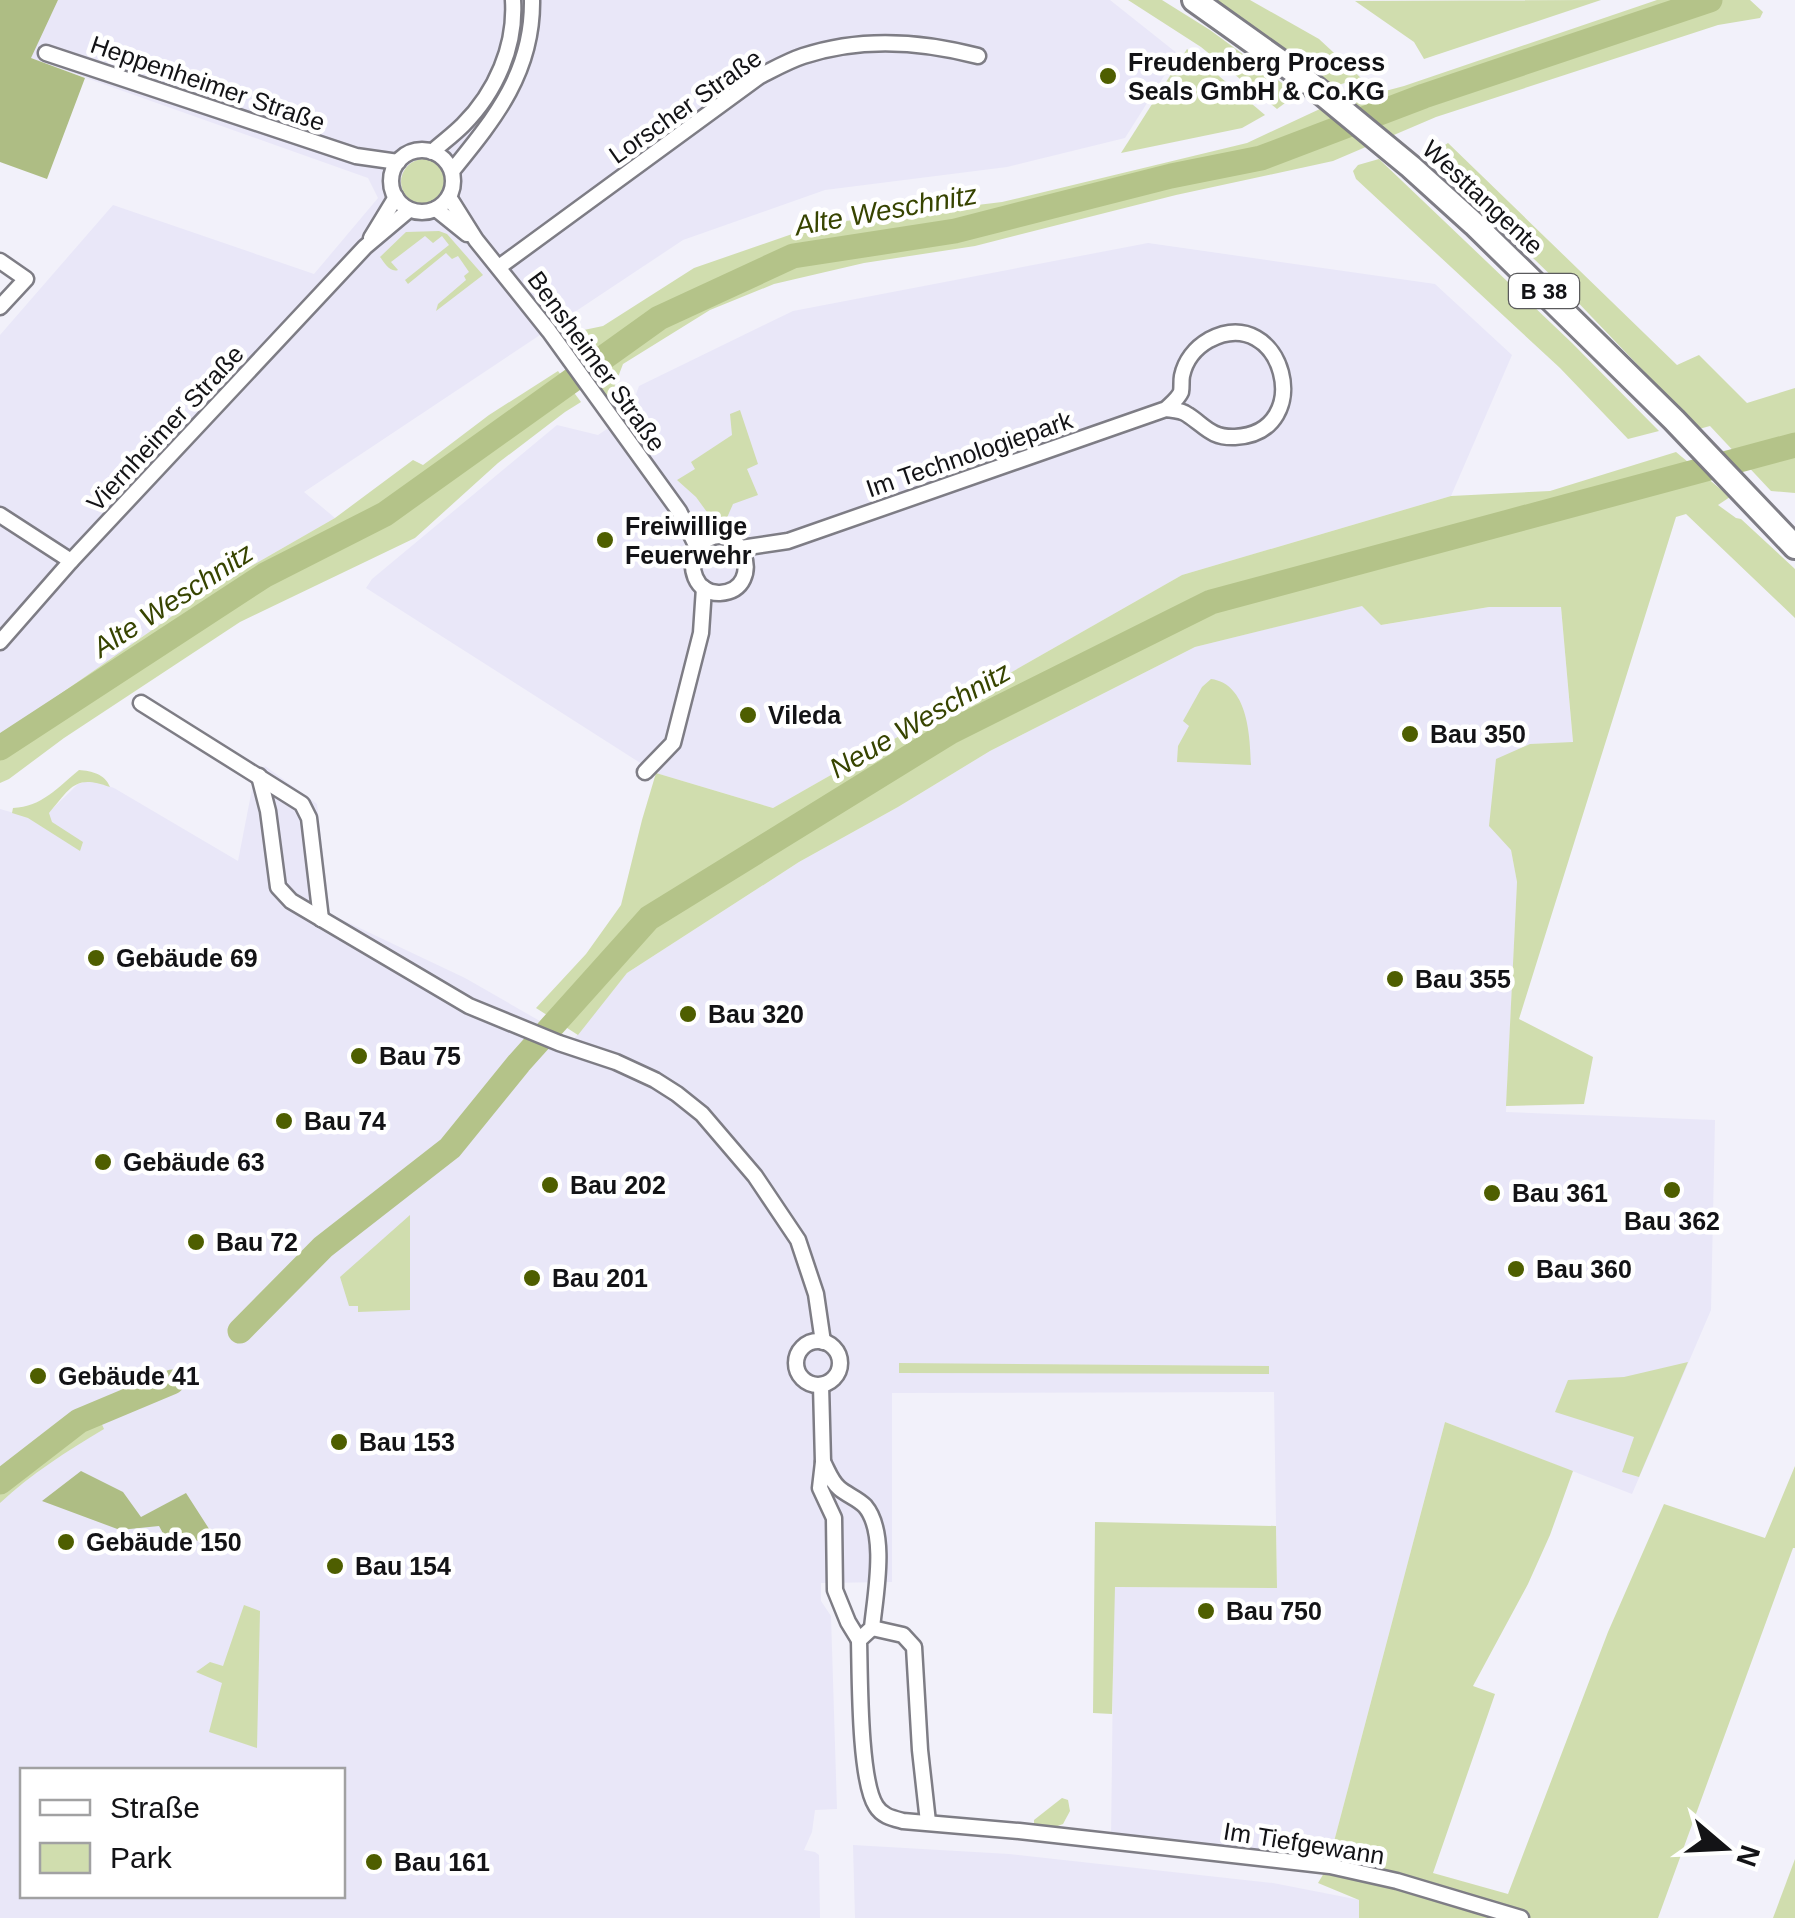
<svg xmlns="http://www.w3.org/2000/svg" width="1795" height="1918" viewBox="0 0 1795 1918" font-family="Helvetica,sans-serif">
<rect width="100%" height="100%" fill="#f2f1fa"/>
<g fill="#e9e7f8" fill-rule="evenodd">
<polygon points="58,0 1110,0 1178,54 1125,138 1007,167 825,190 683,240 304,492 335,518 211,589 0,736 0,335 113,205 314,274 378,198 368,178 30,58"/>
<polygon points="1148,243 1435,284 1512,355 1451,496 1182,575 773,808 656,773 366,588 372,579 557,425 598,435 629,414 639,386 793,311"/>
<path d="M 1363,605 L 1382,625 L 1489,607 L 1561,607 L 1573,743 L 1530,744 L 1511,850 L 1517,882 L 1506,1112 L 1715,1120 L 1711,1310 L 1632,1494 L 1445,1422 L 1327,1868 L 1111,1841 L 1114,1587 L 1277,1588 L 1274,1392 L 892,1393 L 892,1582 L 821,1583 L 821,1601 L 831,1616 L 837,1809 L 815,1810 L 812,1832 L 804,1850 L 815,1852 L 819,1855 L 820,1918 L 0,1918 L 0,809 L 14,813 L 48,813 L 78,784 L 91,780 L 114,788 L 238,861 L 252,789 L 265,766 L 317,804 L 330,914 L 465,978 L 573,1040 L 627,973 L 799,862 L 898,807 L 990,751 L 1195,647 ZM 22,1770 L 342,1770 L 342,1896 L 22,1896 Z"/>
<polygon points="853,1845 1009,1854 1273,1883 1360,1900 1359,1918 855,1918"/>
</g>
<g fill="#d0ddae">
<polygon points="1128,0 1162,0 1210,30 1297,94 1277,109 1201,47"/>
<polygon points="1216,0 1250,0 1319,39 1361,78 1335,86"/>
<polygon points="1601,0 1424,59 1414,42 1355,1"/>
<polygon points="1657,0 1750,0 1763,12 1760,18 1718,25 1436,117 1333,161 1176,195 975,246 864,263 774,284 710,310 623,364 607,406 560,335 603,326 694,268 821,224 1002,202 1247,143 1322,108 1404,86"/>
<polygon points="1187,49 1265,115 1242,128 1121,153"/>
<polygon points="1448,143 1677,365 1699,355 1747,403 1795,388 1795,493 1771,491 1710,426 1699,429 1567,291 1428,156"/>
<polygon points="1379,159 1572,343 1659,431 1628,439 1560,368 1356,179 1353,171 1358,165"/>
<circle cx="424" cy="182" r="23"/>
<path d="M 439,231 L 447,234 L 483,275 L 436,311 L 438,304 L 466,280 L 464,276 L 469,272 L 458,256 L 452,259 L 446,253 L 408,284 L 405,280 L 449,245 L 442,236 L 433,243 L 425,236 L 391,262 L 398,270 C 390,273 384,262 380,257 L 406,232 Z"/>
<polygon points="558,371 581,402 565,412 498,463 415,538 240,622 64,738 9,779 0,783 0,736 211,589 335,518 413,460 423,465 489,415"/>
<polygon points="740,410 758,464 747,469 758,495 733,504 726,520 712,519 696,497 677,480 695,469 691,462 732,435 730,414"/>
<polygon points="1676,452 1730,497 1718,505 1736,518 1741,519 1795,569 1795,618 1686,514 1676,517 1519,1019 1593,1057 1584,1104 1506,1106 1517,882 1511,850 1489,826 1496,759 1530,744 1573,742 1561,607 1489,607 1381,625 1362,606 1195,647 990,751 898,807 799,862 627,973 578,1035 536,1008 586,954 621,905 642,820 656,773 773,808 1182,575 1451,496 1550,491"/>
<path d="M 1211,679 C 1248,684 1250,735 1251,765 L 1177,762 L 1178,746 L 1189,726 L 1183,721 L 1202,687 Z"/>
<path d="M 79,770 C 92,771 105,774 110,787 C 75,774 71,787 49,813 L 52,822 L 83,842 L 80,851 L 28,818 L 12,813 L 13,808 C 42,807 58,787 79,770 Z"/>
<polygon points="410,1215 410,1310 358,1312 358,1306 349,1306 340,1277"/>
<polygon points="1688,1362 1639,1477 1622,1472 1634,1437 1555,1412 1568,1380 1624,1377"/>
<polygon points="899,1363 1269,1366 1269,1374 899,1373"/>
<path d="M 100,1420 L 104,1429 C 66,1452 32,1473 0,1503 L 0,1488 L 48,1450 Z"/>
<polygon points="1445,1422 1573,1471 1550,1535 1528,1584 1473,1686 1495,1694 1433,1873 1508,1894 1608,1632 1664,1504 1765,1538 1795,1466 1795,1548 1793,1548 1658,1918 1359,1918 1359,1900 1318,1883 1327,1868"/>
<polygon points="1095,1522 1276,1526 1277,1588 1115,1587 1112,1714 1093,1713"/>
<polygon points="244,1605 260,1611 257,1748 209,1732 222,1683 196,1672 210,1662 223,1666"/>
<polygon points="1062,1798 1068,1800 1070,1811 1063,1824 1055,1827 1034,1824 1034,1820"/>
<polygon points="1795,1859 1795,1918 1773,1918"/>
</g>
<g fill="#aebd84">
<polygon points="0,0 58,0 31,58 85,78 47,179 0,162"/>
<polygon points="81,1471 123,1492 141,1517 186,1493 222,1549 174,1533 165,1537 159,1526 120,1530 42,1501"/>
</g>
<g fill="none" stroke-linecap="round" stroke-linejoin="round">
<g stroke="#b4c389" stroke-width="25">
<polyline points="0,748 265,575 385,514 659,318 793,256 955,231 1171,176 1261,158 1424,96 1710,0"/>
<polyline points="240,1331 323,1247 450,1148 519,1063 649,918 950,732 1211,602 1795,445"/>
<polyline points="0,1482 79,1421 172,1382"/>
</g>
<g stroke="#7e7d85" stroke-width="19">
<g id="street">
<polyline points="46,53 356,156 398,162"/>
<circle cx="422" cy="181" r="31"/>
<path d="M 432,152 C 442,143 453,135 463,125 C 496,92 516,46 513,0"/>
<path d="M 452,171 C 495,118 533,72 532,0"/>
<path d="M 449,197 L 476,240 L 549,331 L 679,511 L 697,547 C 687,566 695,594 720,593 C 769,590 740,507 697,547"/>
<polyline points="436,209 467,234"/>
<polyline points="371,238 396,197"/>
<polyline points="0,261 26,279 0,307"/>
<path d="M 499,267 L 760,76 C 774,69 788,61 803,56 C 860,37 921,41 978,56"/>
<polyline points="0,515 71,561"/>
<path d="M 741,548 L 788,541 L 1166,409 C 1171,404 1178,399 1181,392 C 1182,387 1181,381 1182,376 C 1185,361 1195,348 1209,340 C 1283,301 1318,433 1235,437 C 1211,438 1205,426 1188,415 C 1182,410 1173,410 1166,409"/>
<polyline points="0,642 71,561 365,247 409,210"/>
<polyline points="141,703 302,804 309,818 321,919"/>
<polyline points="645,772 673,743 701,633 704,588"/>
<polyline points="259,776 268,811 278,887 291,901 469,1006 559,1043 616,1062 655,1080 677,1094 702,1114 755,1176 798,1240 816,1294 823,1342"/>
<circle cx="818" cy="1363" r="22"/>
<polyline points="821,1385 823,1462 820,1488 834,1518 835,1590 848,1622 859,1640"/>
<path d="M 823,1462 C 828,1471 831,1481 839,1488 C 847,1495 857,1498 865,1506 C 888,1533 875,1596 872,1628 L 859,1640 C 860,1675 859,1780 876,1806 C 882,1816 892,1818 903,1821 L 1019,1831 L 1330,1866 L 1397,1881 L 1521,1918"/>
<polyline points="872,1628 903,1635 914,1647 920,1750 928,1822"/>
</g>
</g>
<g stroke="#7e7d85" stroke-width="28">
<polyline id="primary" points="1194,0 1302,77 1411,167 1474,224 1674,420 1795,547"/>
</g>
<use href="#street" stroke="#fff" stroke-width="14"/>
<use href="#primary" stroke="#fff" stroke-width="22"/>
</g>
<g fill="#4e5e00" stroke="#fff" stroke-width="4">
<circle cx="1108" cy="76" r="10"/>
<circle cx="605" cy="540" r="10"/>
<circle cx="748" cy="715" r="10"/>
<circle cx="1410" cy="734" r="10"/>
<circle cx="96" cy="958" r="10"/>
<circle cx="1395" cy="979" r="10"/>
<circle cx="688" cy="1014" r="10"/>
<circle cx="359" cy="1056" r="10"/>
<circle cx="284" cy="1121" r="10"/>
<circle cx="103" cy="1162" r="10"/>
<circle cx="550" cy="1185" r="10"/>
<circle cx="1672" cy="1190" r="10"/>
<circle cx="1492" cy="1193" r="10"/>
<circle cx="196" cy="1242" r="10"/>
<circle cx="1516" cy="1269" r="10"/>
<circle cx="532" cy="1278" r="10"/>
<circle cx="38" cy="1376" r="10"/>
<circle cx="339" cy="1442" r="10"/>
<circle cx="66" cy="1542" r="10"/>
<circle cx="335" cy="1566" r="10"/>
<circle cx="1206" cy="1611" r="10"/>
<circle cx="374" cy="1862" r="10"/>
</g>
<g text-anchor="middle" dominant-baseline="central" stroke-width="9" stroke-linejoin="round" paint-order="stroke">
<rect fill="#fff" stroke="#5a5a5c" stroke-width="2.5" x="1509" y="274" width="70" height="34" rx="8"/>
<g font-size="22" font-weight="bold" fill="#131316">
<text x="1544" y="291">B 38</text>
</g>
<g font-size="25" font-weight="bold" fill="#131316" stroke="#fff" text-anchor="start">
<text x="1128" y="62">Freudenberg Process<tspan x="1128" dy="29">Seals GmbH &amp; Co.KG</tspan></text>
<text x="625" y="526">Freiwillige<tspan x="625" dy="29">Feuerwehr</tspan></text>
<text x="768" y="715">Vileda</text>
<text x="1430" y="734">Bau 350</text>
<text x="116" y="958">Gebäude 69</text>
<text x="1415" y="979">Bau 355</text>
<text x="708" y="1014">Bau 320</text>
<text x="379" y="1056">Bau 75</text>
<text x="304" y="1121">Bau 74</text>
<text x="123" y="1162">Gebäude 63</text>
<text x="570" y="1185">Bau 202</text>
<text x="1512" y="1193">Bau 361</text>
<text x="1672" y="1221" text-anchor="middle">Bau 362</text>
<text x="216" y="1242">Bau 72</text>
<text x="1536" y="1269">Bau 360</text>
<text x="552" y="1278">Bau 201</text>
<text x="58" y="1376">Gebäude 41</text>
<text x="359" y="1442">Bau 153</text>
<text x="86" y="1542">Gebäude 150</text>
<text x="355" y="1566">Bau 154</text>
<text x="1226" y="1611">Bau 750</text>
<text x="394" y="1862">Bau 161</text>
</g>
<g font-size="25" fill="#131316" stroke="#fff">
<text transform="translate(208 83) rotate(19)">Heppenheimer Straße</text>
<text transform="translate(685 106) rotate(-35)">Lorscher Straße</text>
<text transform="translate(1483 197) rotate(43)">Westtangente</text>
<text transform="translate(597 361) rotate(54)">Bensheimer Straße</text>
<text transform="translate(165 428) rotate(-47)">Viernheimer Straße</text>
<text transform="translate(969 454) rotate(-19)">Im Technologiepark</text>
<text transform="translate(1304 1843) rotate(9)">Im Tiefgewann</text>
</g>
<g font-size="28" font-style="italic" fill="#374400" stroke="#fff">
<text transform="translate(886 210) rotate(-10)">Alte Weschnitz</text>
<text transform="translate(173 600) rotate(-33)">Alte Weschnitz</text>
<text transform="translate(920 720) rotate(-30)">Neue Weschnitz</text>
</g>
</g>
<rect x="20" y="1768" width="325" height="130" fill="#ffffff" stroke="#a1a1a2" stroke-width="2.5"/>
<rect x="40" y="1800" width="50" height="15" fill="#ffffff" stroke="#a1a1a2" stroke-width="2.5"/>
<text x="110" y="1818" font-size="30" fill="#131316">Straße</text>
<rect x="40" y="1843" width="50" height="30" fill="#d0ddae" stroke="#a1a1a2" stroke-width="2.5"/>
<text x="110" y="1868" font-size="30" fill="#131316">Park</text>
<g transform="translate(1725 1848) rotate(109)" stroke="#ffffff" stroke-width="8" paint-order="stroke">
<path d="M0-8L18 38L0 25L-18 38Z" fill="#131316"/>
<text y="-15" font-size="28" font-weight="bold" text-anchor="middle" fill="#131316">N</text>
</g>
</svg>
